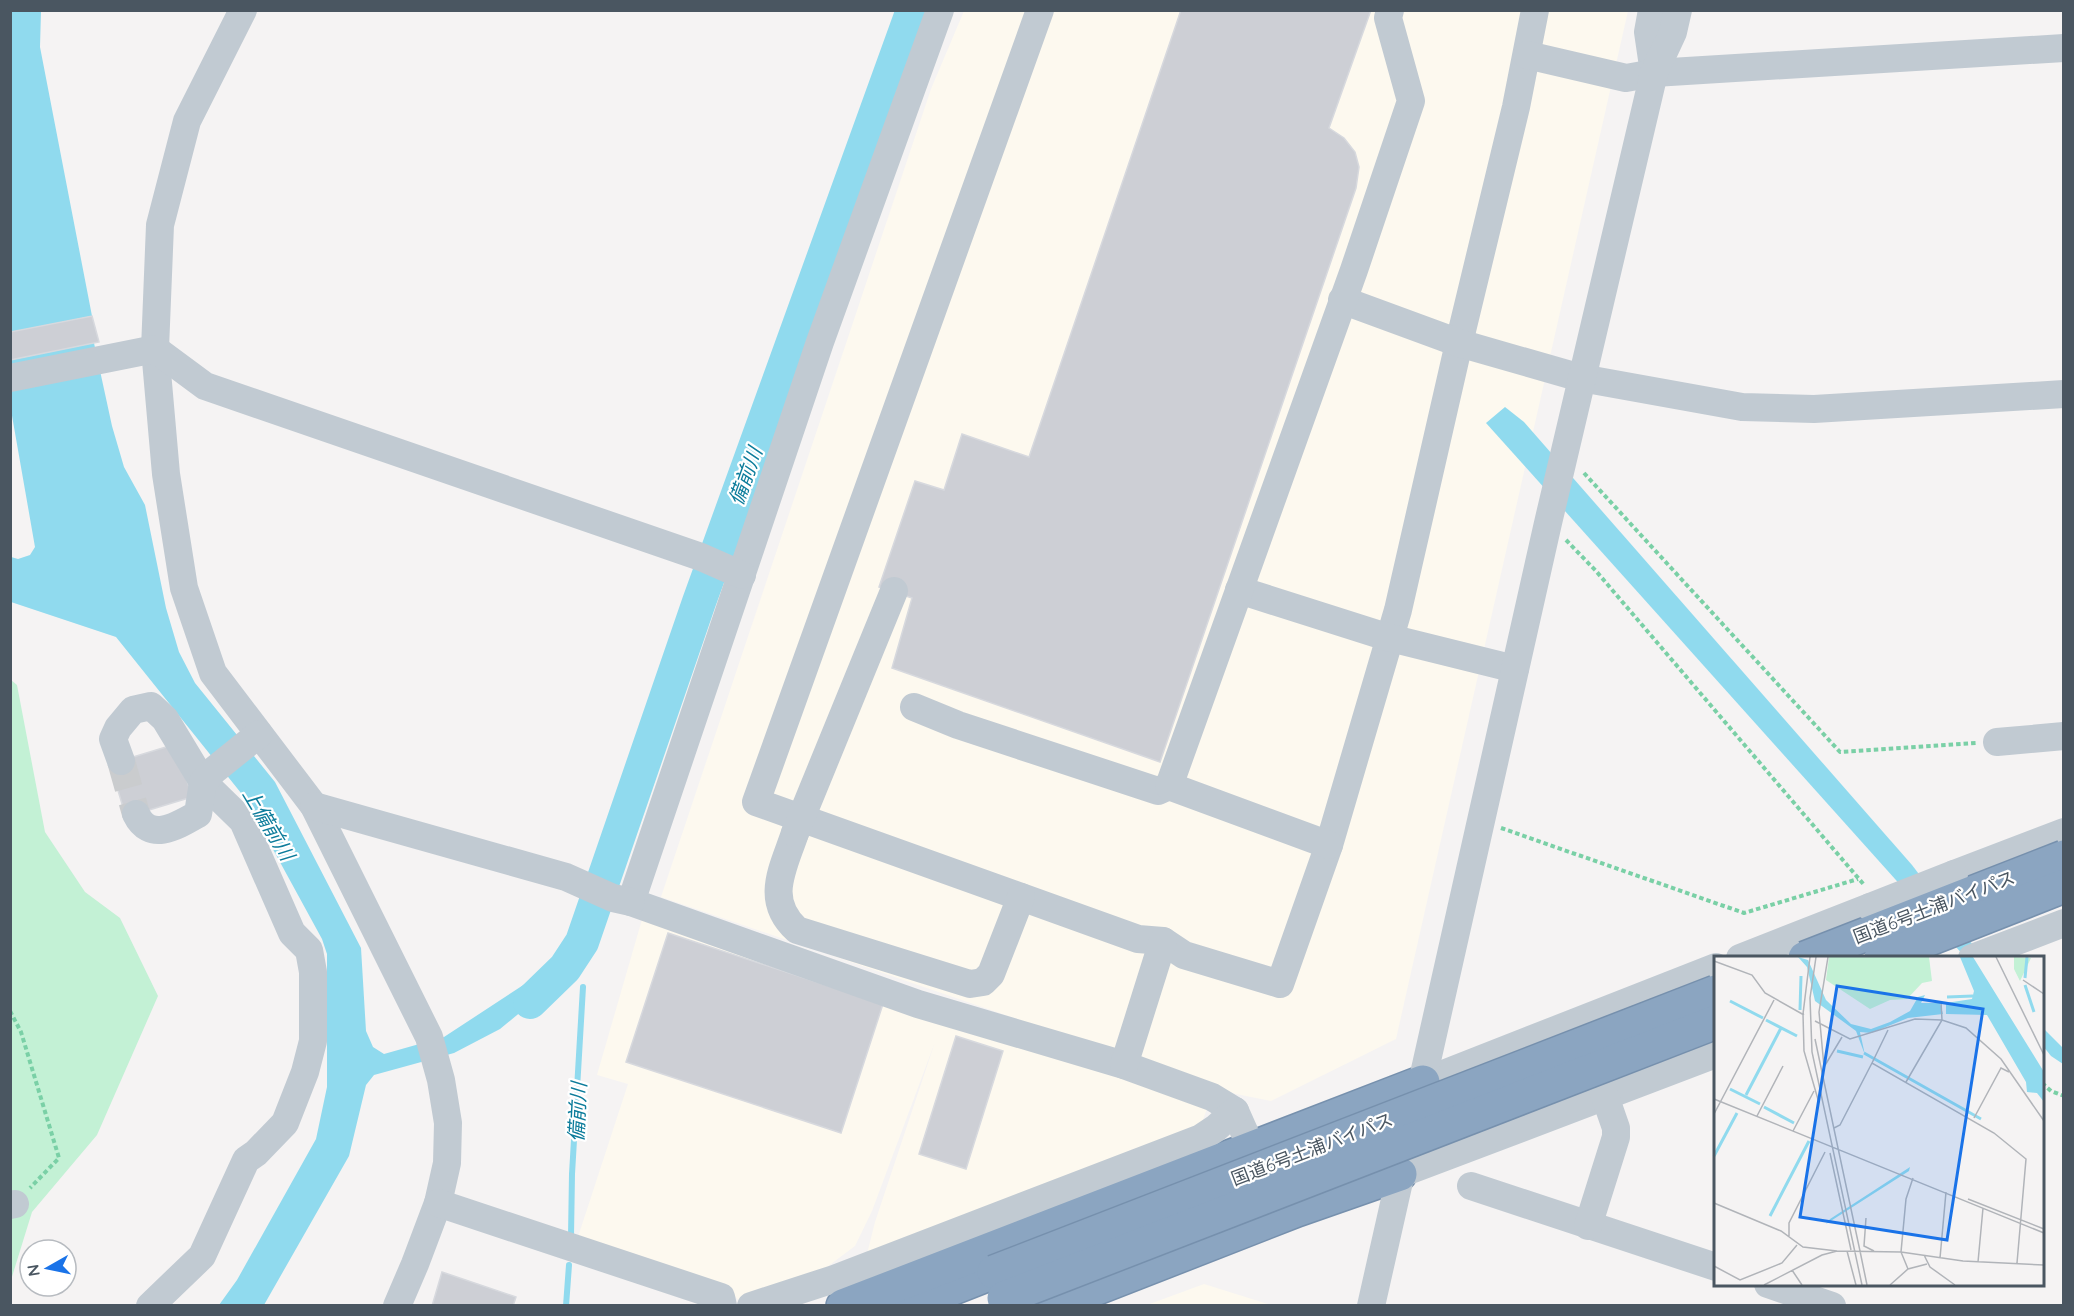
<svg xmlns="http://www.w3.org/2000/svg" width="2074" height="1316" viewBox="0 0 2074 1316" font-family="Quicksand,'Noto Sans JP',sans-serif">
<rect width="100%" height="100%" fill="#f5f3f3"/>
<g fill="#fdf9ef">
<polygon points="964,11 1628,11 1396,1039 1271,1101 1236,1094 661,897 931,89"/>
<polygon points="643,916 1209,1103 1199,1131 867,1254 875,1222 935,1042 872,1211 855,1246 815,1276 740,1302 731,1292 577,1240 628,1084 597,1075"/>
<polygon points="1204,1284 1271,1305 1147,1305"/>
</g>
<polygon fill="#c3f1d5" points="11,680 17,685 45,832 85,892 120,918 158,996 97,1135 32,1212 11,1280"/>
<g fill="#90daee">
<polygon points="11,11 41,11 40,47 92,316 11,332"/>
<polygon points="94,343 112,426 124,467 145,505 166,608 179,652 195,683 275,782 361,948 366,1031 373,1047 384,1054 444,1037 557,963 567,974 500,1029 454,1053 374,1075 366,1085 349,1156 264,1305 219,1305 237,1280 316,1139 327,1087 327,954 322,939 245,798 116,637 11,602 11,557 18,559 30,555 35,547 11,410 11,360"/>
<polygon points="1505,407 1524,422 1912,865 1982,957 1965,957 1486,423"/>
<polygon points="2042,1027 2063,1048 2063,1064 2051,1056 2043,1046"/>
</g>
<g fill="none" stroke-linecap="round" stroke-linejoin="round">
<g stroke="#90daee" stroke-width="6">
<polyline points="571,1236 572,1174 583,987"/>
<polyline points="566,1306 569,1265"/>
</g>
<polyline stroke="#90daee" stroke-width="34" points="530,1002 565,968 582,942 699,602 913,10"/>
</g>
<g fill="#cdcfd5" stroke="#d7d9de" stroke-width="1.5">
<polygon points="1181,10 1371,10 1329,128 1344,138 1355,152 1359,167 1356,188 1160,762 892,668 912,598 879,587 915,481 944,490 962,434 1029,457"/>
<polygon points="92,316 99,342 10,360 10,332"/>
<polygon points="176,744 192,797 126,817 110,764"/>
<polygon points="668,933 883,1004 841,1133 626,1062"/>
<polygon points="956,1036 1003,1051 966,1169 919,1154"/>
<polygon points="442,1272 516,1297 513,1306 432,1306"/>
</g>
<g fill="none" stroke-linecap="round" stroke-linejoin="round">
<polyline stroke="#caccce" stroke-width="28" stroke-dasharray="28 14" stroke-linecap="butt" points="121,761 136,814"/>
<g stroke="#7690ad" stroke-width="36">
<g id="highway">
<polyline points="910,1305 994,1272"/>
<polyline points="843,1306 1423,1082"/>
<polyline points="1051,1306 1297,1210 1400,1174"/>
</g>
</g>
<g stroke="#7ad0a6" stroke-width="4" stroke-dasharray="4.5 3" stroke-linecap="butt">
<polyline points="1584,473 1840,752 1976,743"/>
<polyline points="1566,540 1596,571 1865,886"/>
<polyline points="1501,828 1744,913 1858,879"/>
<polyline points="10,1011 21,1032 59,1158 30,1188"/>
<polyline points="2042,1083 2051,1091 2064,1096"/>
</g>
<g stroke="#c1cad2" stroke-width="28">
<polyline points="243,10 187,121 160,225 155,349 166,474 184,588 213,673 314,806 429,1037 441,1080 448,1123 447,1163 438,1203 415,1264 397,1306"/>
<polyline points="940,10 820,342 631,902 918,1004 1124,1065 1212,1097 1235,1111 1251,1147 1259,1170"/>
<polyline points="1040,10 756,802 1138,939 1163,941 1184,955 1280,984 1329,845 1398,610 1459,343 1516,107 1535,10"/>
<polyline points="1652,10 1648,32 1654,73"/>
<polyline points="1527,55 1626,78 1654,73 2064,48"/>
<polyline points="1342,300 1459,343 1581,378 1742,407 1814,409 2064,394"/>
<polyline points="10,378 155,349 205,386 701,557 742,575"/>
<polyline points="1239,590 1390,638 1515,669"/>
<polyline points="914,707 958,725 1158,791 1169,786"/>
<polyline points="1997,742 2064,736"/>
<polyline points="121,761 113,739 118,728 133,710 151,706 165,719 203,782 243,821 292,933 309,950 313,972 313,1041 305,1072 285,1123 256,1153 246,1160 202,1256 150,1306"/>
<polyline points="314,806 566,877 613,898 631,902"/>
<path d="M 136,814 C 150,843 177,826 198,814 L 203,782 L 213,771 L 259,734"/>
<path d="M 795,833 C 783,869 764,900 797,930 L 970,984 L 983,982 L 991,974 L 1021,897"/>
<polyline points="1329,845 1169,786 1354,270 1411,101 1388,18 1390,10"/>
<polyline points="1954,874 2064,832"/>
<polyline points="1740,958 1870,907"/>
<polyline points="1972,958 2064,923"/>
<polyline points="1124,1065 1163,941"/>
<polyline points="1423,1082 1716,967"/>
<polyline points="1417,1105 1548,523 1654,73 1673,32 1678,10"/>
<polyline points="1400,1174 1716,1054"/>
<polyline points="1471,1186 1716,1267"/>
<polyline points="438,1203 721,1297 723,1306"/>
<polyline points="10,1205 15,1204"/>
<polyline points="1588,1226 1616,1137 1616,1128 1599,1079"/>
<polyline points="1768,1284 1832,1306"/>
<polyline points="751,1306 834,1279 1201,1138 1216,1128 1235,1111"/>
<polyline points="1371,1306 1405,1155"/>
</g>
<use href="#highway" stroke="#8ba5c1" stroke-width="33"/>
<g stroke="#7690ad" stroke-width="36" stroke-linecap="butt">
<g id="highway-bridge">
<polyline points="1805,958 2064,857"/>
<polyline points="1881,958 2064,886"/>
<polyline points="994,1272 1716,992"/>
<polyline points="1004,1298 1716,1022"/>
</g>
</g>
<g stroke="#c1cad2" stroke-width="28">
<polyline points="795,833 894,591"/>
<polyline points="1870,907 1954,874"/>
</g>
<use href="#highway-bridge" stroke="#8ba5c1" stroke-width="33"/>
</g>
<g text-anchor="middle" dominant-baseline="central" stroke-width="4.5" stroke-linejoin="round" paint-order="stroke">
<g font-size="18" fill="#4a5661" stroke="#fff">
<text transform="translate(1934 907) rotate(-21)">国道6号土浦バイパス</text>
<text transform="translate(1312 1149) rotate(-21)">国道6号土浦バイパス</text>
</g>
<g font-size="20" font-style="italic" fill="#0c7c9b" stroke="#fff">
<text transform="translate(745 476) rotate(-70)">備前川</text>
<text transform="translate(269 824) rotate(59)">上備前川</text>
<text transform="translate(577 1112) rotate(-87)">備前川</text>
</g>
</g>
<g transform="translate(1714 956)">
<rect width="330" height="330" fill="#f5f3f3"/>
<path d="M 115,1 L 215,1 L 218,25 L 208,27 L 193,43 L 176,44 L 156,53 L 112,24 ZM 300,1 L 317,2 L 306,25 L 300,13 Z" fill="#c3f1d5"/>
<path d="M 84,1 L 94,4 L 112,44 L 137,68 L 157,73 L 176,66 L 196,55 L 204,41 L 211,39 L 207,47 L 226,47 L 229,58 L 194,62 L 157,77 L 146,76 L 151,99 L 142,75 L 101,45 L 93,11 ZM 246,1 L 259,1 L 330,116 L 330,146 L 323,137 L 313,136 L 312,126 L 273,59 L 232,58 L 232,47 L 258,43 L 260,35 ZM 196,211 L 195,215 L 112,268 L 116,263 Z" fill="#90daee"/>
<path fill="none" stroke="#90daee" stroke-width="3" d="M 311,22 L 313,1M 311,29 L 320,56M 233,41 L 259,40M 16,45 L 49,62M 86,54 L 87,20M 52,64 L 83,80M 123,95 L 149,101M 150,97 L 267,163M 16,133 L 46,148M 32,139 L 67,72M 50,151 L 80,167M 0,200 L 23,157M 56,260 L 95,185"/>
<path fill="none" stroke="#b1b4b9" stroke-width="1.5" d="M 96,1 L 89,58 L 90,95 L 105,147M 102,1 L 96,42 L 98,96 L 148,329M 282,1 L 330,99M 0,5 L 38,19 L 51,37 L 90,59M 309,24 L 330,38M 101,65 L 136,83 L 201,63 L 228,64 L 252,72 L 287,103 L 330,165M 101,83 L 124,192M 158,107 L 174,74M 110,111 L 105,56 L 114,1M 110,111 L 128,81M 192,126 L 228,64 L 227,46M 0,143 L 330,277M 0,158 L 60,44M 43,160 L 69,110M 260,162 L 287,112 L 295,116M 120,172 L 126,169 L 158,107 L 280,177 L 312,203 L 303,307M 79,175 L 100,135M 124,192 L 146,295M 116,197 L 137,294M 254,243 L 330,273M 0,247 L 67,275 L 89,291 L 123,295M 152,262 L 150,290 L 160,295M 75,280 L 75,267 L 111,196M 133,295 L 142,329M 146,295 L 153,329M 210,299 L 216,311 L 241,329M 226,302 L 232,236M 264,306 L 269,252M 0,310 L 26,324 L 68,307 L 83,289M 194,313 L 187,296 L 192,243 L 199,222M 78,314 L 88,329M 50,329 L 108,299 L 123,295 L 187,296 L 249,305 L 330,309M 176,329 L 194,313 L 213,308"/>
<path fill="#1a73e8" fill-opacity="0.15" stroke="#1a73e8" stroke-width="3" d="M 123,30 L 269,53 L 233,284 L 86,261 Z"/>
<rect width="330" height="330" fill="none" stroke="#4a5661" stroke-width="3"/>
</g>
<rect width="2074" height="1316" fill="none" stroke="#4a5661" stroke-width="24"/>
<g transform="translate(48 1268) rotate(261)"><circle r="28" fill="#ffffff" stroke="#b7bbc0" stroke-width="1.5"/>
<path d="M0-4.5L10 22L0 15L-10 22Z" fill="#1a73e8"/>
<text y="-9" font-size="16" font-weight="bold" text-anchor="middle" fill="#4a5661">N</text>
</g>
</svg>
